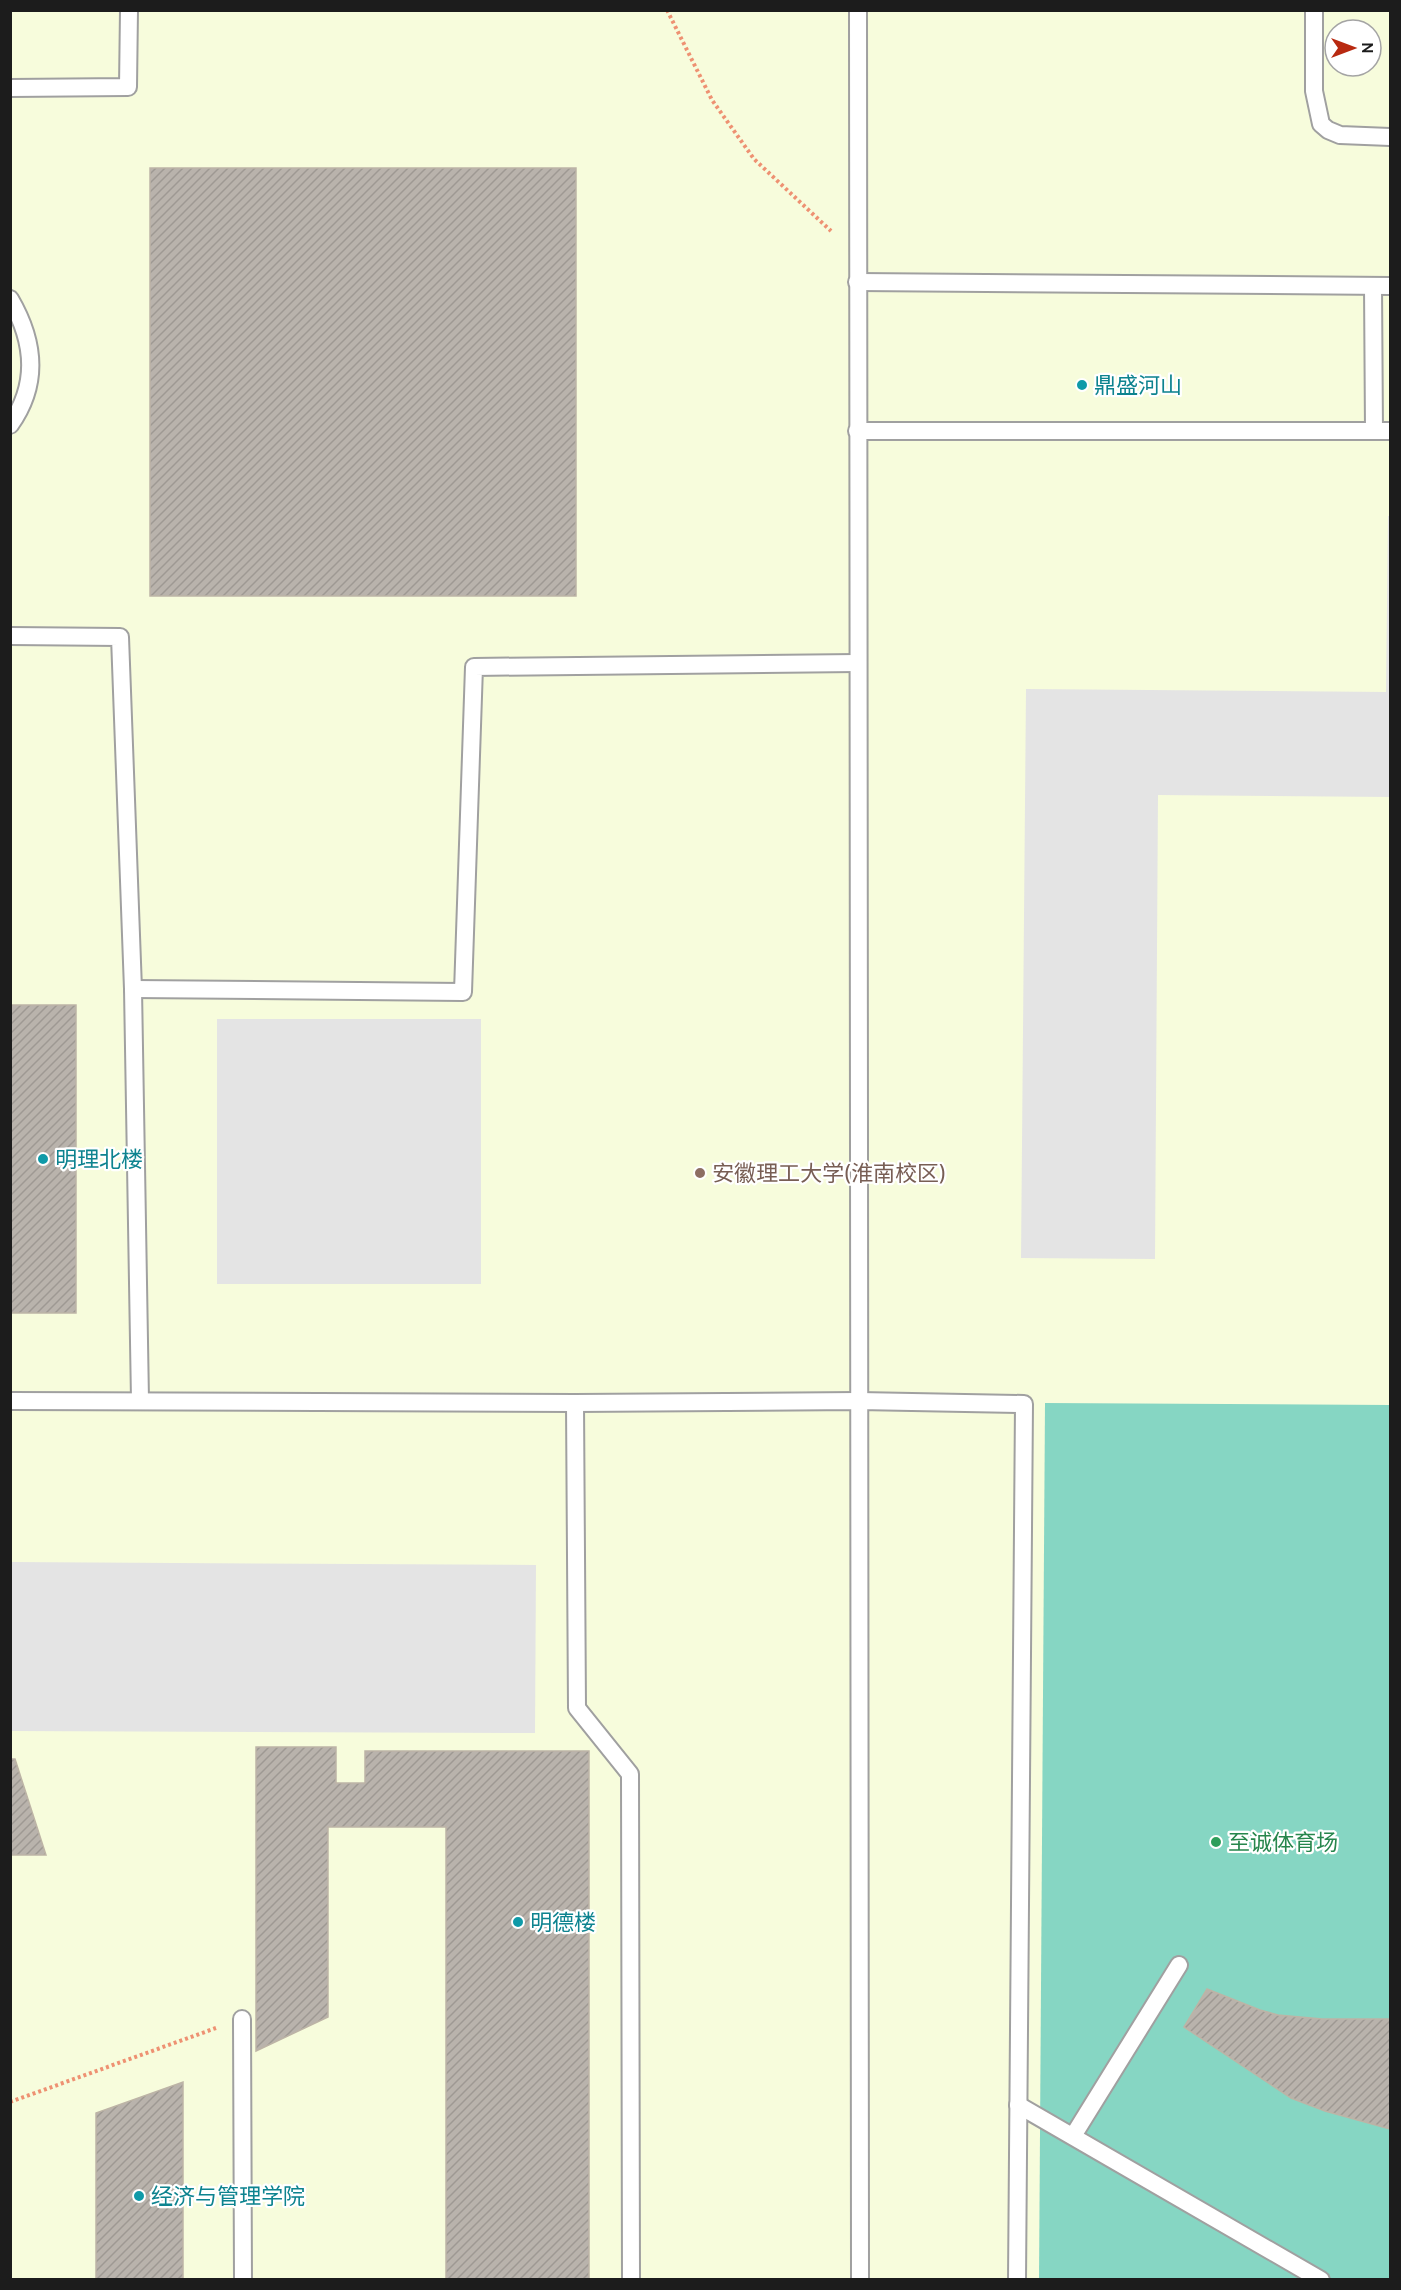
<svg xmlns="http://www.w3.org/2000/svg" width="1401" height="2290" viewBox="0 0 1401 2290" font-family="Cabin,'Noto Sans SC',sans-serif">
<defs>
<pattern id="building-hatch" width="6" height="6" patternUnits="userSpaceOnUse" patternTransform="scale(1.5)"><rect width="6" height="6" fill="#b9b3ac"/><path d="M-1 1l2-2M0 6l6-6M5 7l2-2" fill="none" stroke="#9e9993"/></pattern>
</defs>
<rect width="100%" height="100%" fill="#edebe2"/>
<path fill="#f7fcdc" fill-rule="evenodd" d="M 11,11 L 1390,11 L 1390,2279 L 11,2279 ZM 1335,30 L 1371,30 L 1371,66 L 1335,66 Z"/>
<polygon fill="#86d6c3" points="1045,1403 1390,1405 1390,2279 1039,2280"/>
<g fill="#e4e4e4">
<polygon points="1388,516 1390,516 1390,797 1158,795 1155,1259 1021,1258 1026,689 1386,692"/>
<rect x="217" y="1019" width="264" height="265"/>
<polygon points="11,1562 536,1565 535,1733 11,1731"/>
</g>
<g fill="url(#building-hatch)" stroke="#bdb4a6" stroke-width="1.5">
<rect x="150" y="168" width="426" height="428"/>
<rect x="10" y="1005" width="66" height="308"/>
<polygon points="256,1747 336,1747 336,1783 365,1783 365,1751 589,1751 589,2280 446,2280 446,1827 328,1827 328,2017 256,2051"/>
<polygon points="10,1759 15,1759 46,1855 10,1855"/>
<polygon points="1207,1989 1260,2010 1278,2015 1322,2019 1390,2019 1390,2129 1325,2111 1291,2098 1184,2027"/>
<polygon points="183,2082 183,2280 96,2280 96,2113"/>
</g>
<g fill="none" stroke-linecap="round" stroke-linejoin="round">
<g stroke="#a0a0a0" stroke-width="20">
<g id="lane">
<polyline points="858,10 860,2280"/>
<polyline points="1314,10 1314,91 1321,124 1328,130 1340,135 1390,137"/>
<polyline points="10,88 128,87 129,10"/>
<polyline points="857,282 1390,286"/>
<polyline points="1373,286 1374,431"/>
<path d="M 10,299 C 34,340 40,383 10,425"/>
<polyline points="857,431 1390,431"/>
<polyline points="10,636 120,637 133,989 140,1400"/>
<polyline points="133,989 463,992 474,667 857,663"/>
<polyline points="10,1401 575,1403 859,1401 1024,1404 1017,2280"/>
<polyline points="575,1403 577,1708 630,1774 631,2280"/>
<polyline points="242,2019 243,2280"/>
<polyline points="1018,2105 1321,2280"/>
<polyline points="1073,2136 1179,1965"/>
</g>
</g>
<g stroke="#ee9172" stroke-width="4" stroke-dasharray="3 3" stroke-linecap="butt">
<polyline points="667,10 712,100 754,159 831,231"/>
<polyline points="10,2102 216,2028"/>
</g>
<use href="#lane" stroke="#fff" stroke-width="16"/>
</g>
<g fill="#0f9aa8" stroke="#fff" stroke-width="2">
<circle cx="1082" cy="385" r="6"/>
<circle cx="43" cy="1159" r="6"/>
<circle cx="518" cy="1922" r="6"/>
<circle cx="139" cy="2196" r="6"/>
</g>
<circle fill="#8d6e63" stroke="#fff" stroke-width="2" cx="700" cy="1173" r="6"/>
<circle fill="#2e9e5b" stroke="#fff" stroke-width="2" cx="1216" cy="1842" r="6"/>
<g text-anchor="middle" dominant-baseline="central" stroke-width="4.5" stroke-linejoin="round" paint-order="stroke">
<g font-size="22" fill="#0d838f" stroke="#fff" text-anchor="start">
<text x="1094" y="385">鼎盛河山</text>
<text x="55" y="1159">明理北楼</text>
<text x="530" y="1922">明德楼</text>
<text x="151" y="2196">经济与管理学院</text>
</g>
<g font-size="22" fill="#785e54" stroke="#fff" text-anchor="start">
<text x="712" y="1173">安徽理工大学(淮南校区)</text>
</g>
<g font-size="22" fill="#27864d" stroke="#fff" text-anchor="start">
<text x="1228" y="1842">至诚体育场</text>
</g>
</g>
<rect width="1401" height="2290" fill="none" stroke="#1c1c1c" stroke-width="24"/>
<g transform="translate(1353 48) rotate(90)"><circle r="28" fill="#ffffff" stroke="#a4a4a4" stroke-width="1.5"/>
<path d="M0-4.5L10 22L0 15L-10 22Z" fill="#b82910"/>
<text y="-9" font-size="16" font-weight="bold" text-anchor="middle" fill="#1c1c1c">N</text>
</g>
</svg>
